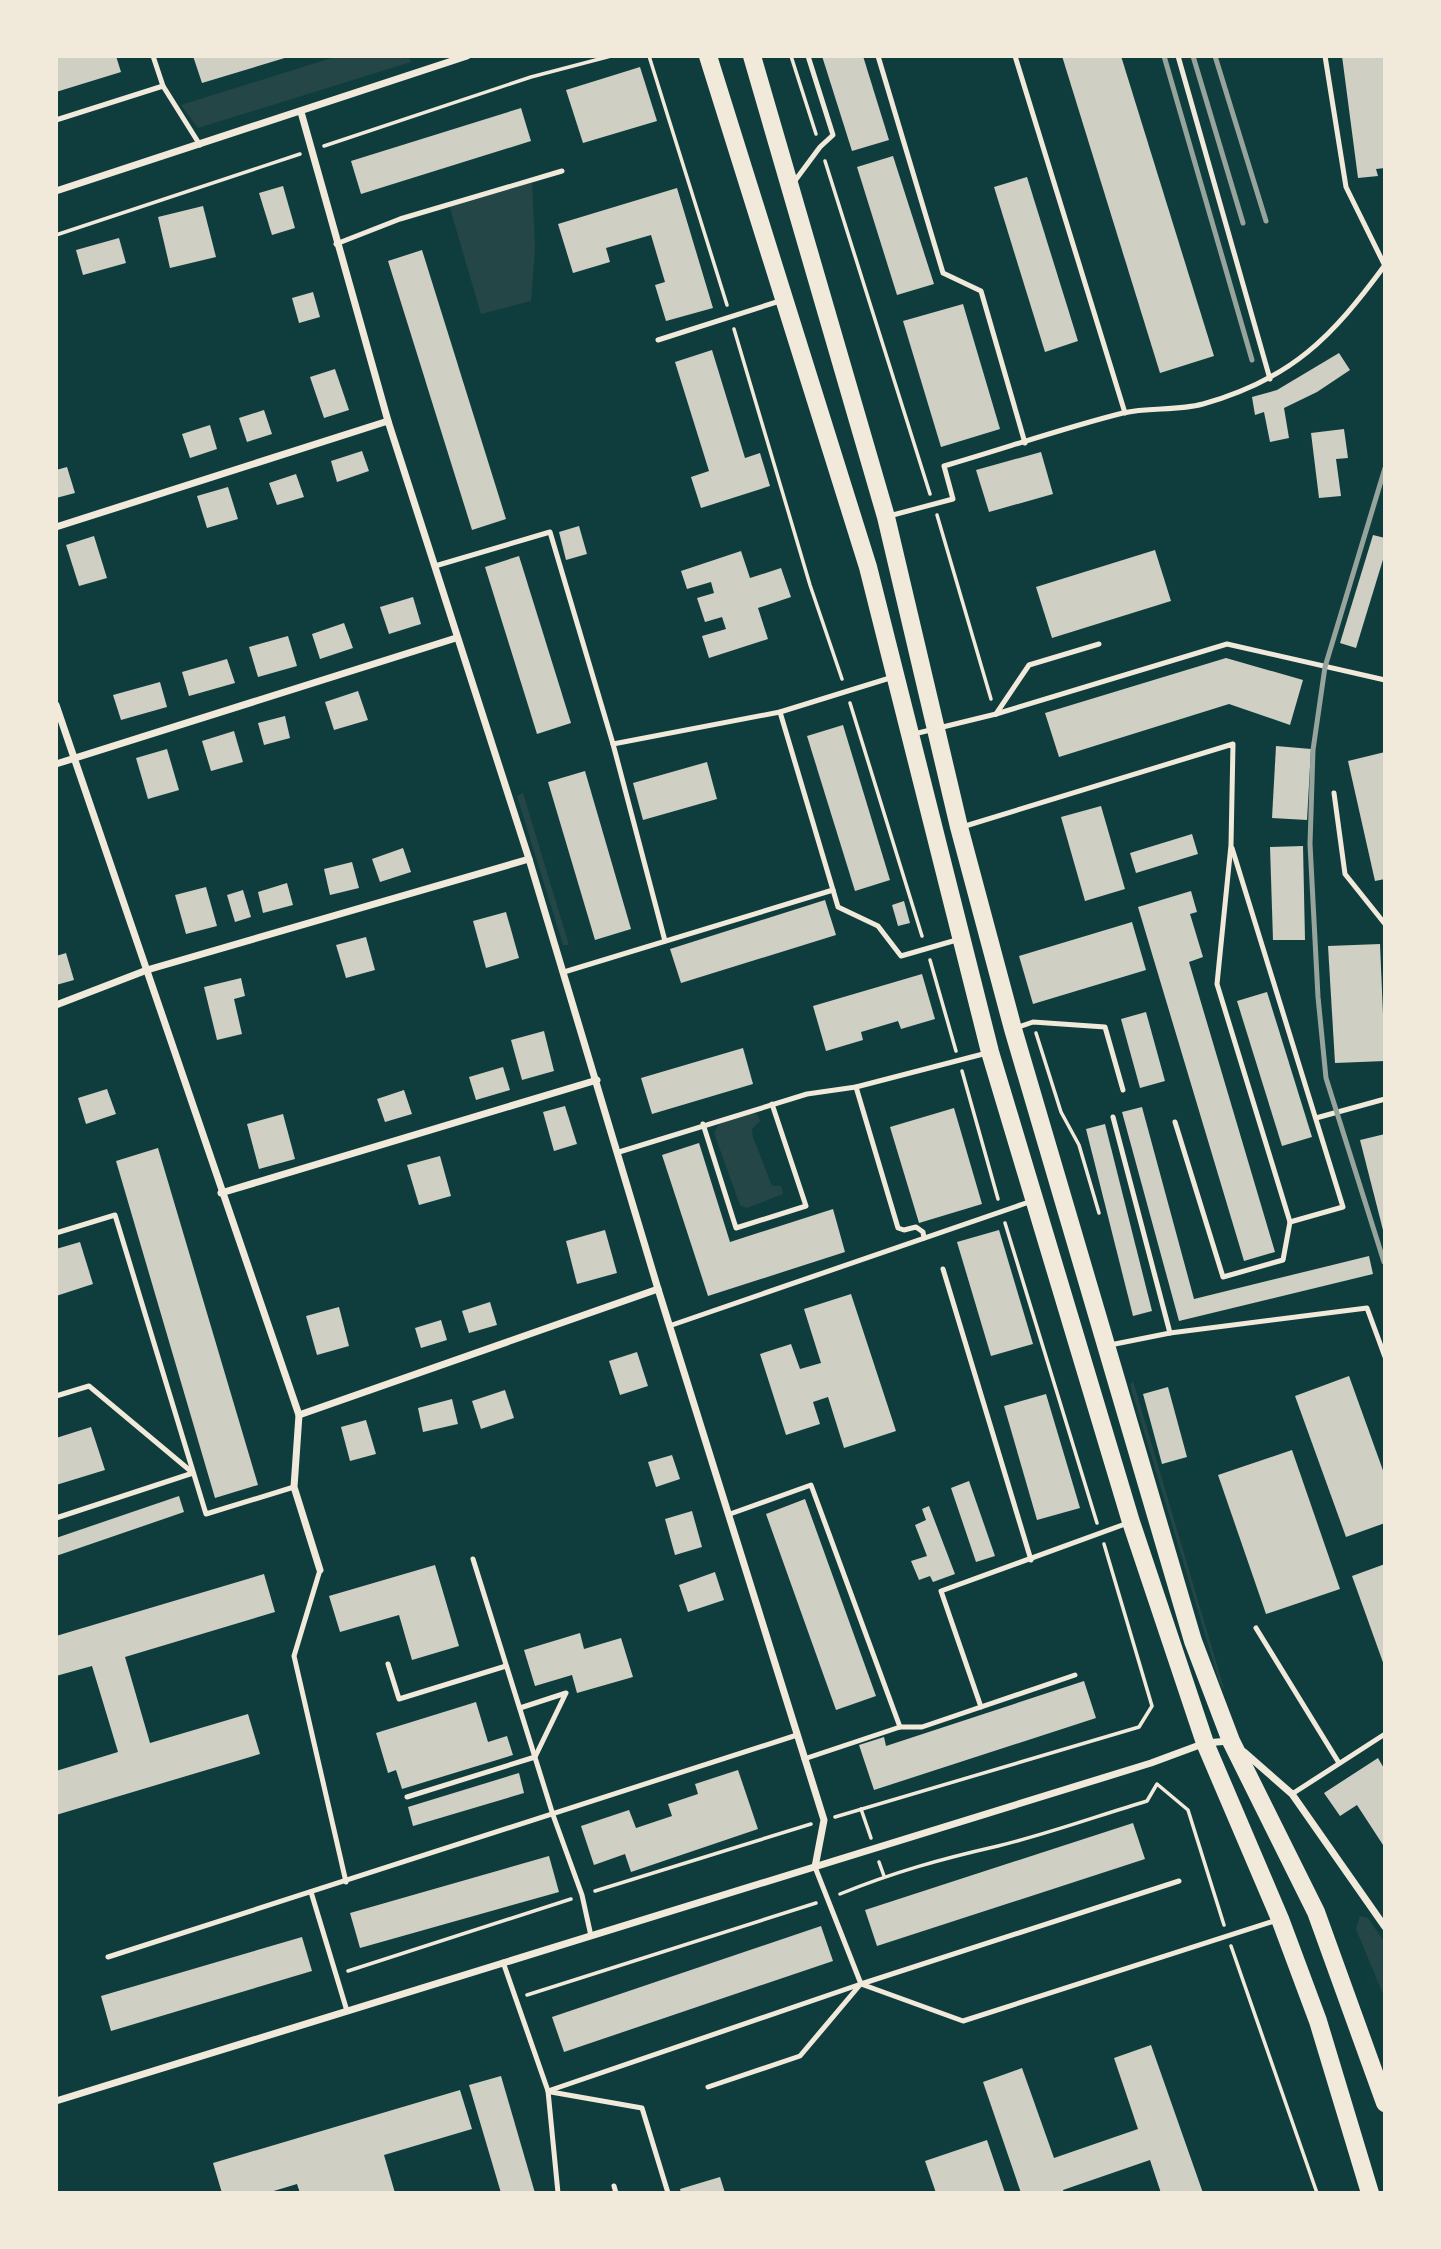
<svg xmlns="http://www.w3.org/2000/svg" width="1441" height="2249" viewBox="0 0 1441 2249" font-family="'Noto Serif',serif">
<rect width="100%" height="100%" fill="#0f3d3e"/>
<g fill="#244646">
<polygon points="338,56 408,56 411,62 198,128 181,105"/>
<polygon points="532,181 535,248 531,301 481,314 449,205"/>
<polygon points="523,793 569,945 563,945 517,796"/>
<polygon points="752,1113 757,1114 760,1121 752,1129 753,1137 772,1186 781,1186 783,1194 747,1208 740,1205 714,1133 719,1124"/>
<polygon points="1133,1381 1225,1692 1219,1681 1130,1385"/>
<polygon points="1360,1916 1368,1918 1385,1943 1385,1999 1356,1929"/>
</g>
<g fill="#cfcfc3">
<polygon points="56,56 116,56 121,72 56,92"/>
<polygon points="193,56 288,56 288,57 202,83"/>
<polygon points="822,56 863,56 889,140 852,151"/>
<polygon points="1062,56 1121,56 1214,356 1160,373"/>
<polygon points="1342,56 1385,56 1385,168 1376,169 1378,176 1358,178"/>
<polygon points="640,67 657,121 583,143 566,90"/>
<polygon points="521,108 531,141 361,194 351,161"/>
<polygon points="893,156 934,284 897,295 857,167"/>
<polygon points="1027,177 1078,341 1045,352 994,187"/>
<polygon points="283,186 295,228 272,235 259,193"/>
<polygon points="677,188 713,308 666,321 655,285 665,282 651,235 606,248 610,262 573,273 558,224"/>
<polygon points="203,206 216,257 170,268 158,217"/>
<polygon points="119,238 126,263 83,275 76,250"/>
<polygon points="422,250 506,519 472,530 388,261"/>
<polygon points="313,292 320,317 299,323 292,298"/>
<polygon points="963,304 1000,429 941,447 903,321"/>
<polygon points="712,350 745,458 760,453 770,486 701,508 691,477 709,471 675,362"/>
<polygon points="1339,353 1350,370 1317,392 1284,408 1289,438 1270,442 1264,412 1255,415 1252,397 1277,390"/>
<polygon points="335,369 349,410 324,418 310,377"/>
<polygon points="264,410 272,434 247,442 239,418"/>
<polygon points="210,425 217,449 190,458 182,434"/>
<polygon points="1344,429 1348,458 1336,459 1341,496 1319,498 1311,433"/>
<polygon points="362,451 369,471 337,482 331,461"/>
<polygon points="1041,452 1053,494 989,512 976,470"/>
<polygon points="67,467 75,493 56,498 56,470"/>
<polygon points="296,474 304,497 277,505 269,483"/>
<polygon points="228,487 238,519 207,528 197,496"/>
<polygon points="579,526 587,554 566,560 559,532"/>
<polygon points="1373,535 1385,538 1385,553 1356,648 1340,643"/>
<polygon points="94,536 107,578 79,586 66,545"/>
<polygon points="1155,550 1171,601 1052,638 1036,587"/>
<polygon points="741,551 750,578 781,568 791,597 758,608 768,639 709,658 702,636 726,629 722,617 705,622 697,598 714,593 711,582 687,589 681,571"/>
<polygon points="519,556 571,723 537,734 485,567"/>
<polygon points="413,597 421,624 389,634 380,607"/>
<polygon points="344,623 353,648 320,659 312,634"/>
<polygon points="288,636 297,666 258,677 249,647"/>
<polygon points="1226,658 1303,680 1290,725 1229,704 1059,757 1045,713"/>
<polygon points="227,659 235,683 189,696 182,672"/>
<polygon points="160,682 167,707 121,720 113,695"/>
<polygon points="358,691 368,720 334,730 325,702"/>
<polygon points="285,716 290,738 264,745 258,723"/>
<polygon points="843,725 890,880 855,891 807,736"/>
<polygon points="234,731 243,762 211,771 202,741"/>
<polygon points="1276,746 1311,749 1307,820 1272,818"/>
<polygon points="167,749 179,790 148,799 136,758"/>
<polygon points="1385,752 1385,879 1375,881 1348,761"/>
<polygon points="707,762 717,799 643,820 633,783"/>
<polygon points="585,771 631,929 595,940 548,782"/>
<polygon points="1101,806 1125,889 1085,901 1061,817"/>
<polygon points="1192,834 1198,854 1136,873 1130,853"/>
<polygon points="1303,846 1305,940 1273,940 1270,847"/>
<polygon points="403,848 411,872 380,882 372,859"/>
<polygon points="352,862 359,888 330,895 324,869"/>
<polygon points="287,883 293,905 263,913 258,892"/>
<polygon points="206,887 217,926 186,934 175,895"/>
<polygon points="243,890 251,917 235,922 227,895"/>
<polygon points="1191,891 1197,912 1190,914 1203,957 1189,962 1275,1252 1244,1261 1138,907"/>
<polygon points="825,900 836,935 681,983 670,949"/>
<polygon points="904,901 910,923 898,926 892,905"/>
<polygon points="506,912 519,958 486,968 473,921"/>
<polygon points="1132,922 1146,970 1033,1004 1019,956"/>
<polygon points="366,937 375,970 346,978 336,945"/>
<polygon points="1380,944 1385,1061 1335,1063 1328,946"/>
<polygon points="66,953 74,980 56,985 56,956"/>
<polygon points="922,974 935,1019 901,1029 898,1021 861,1032 863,1040 826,1051 813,1006"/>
<polygon points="241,978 245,996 234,999 242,1034 217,1040 204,987"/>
<polygon points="1267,992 1312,1137 1282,1146 1237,1001"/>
<polygon points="1146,1012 1165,1081 1140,1088 1121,1019"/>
<polygon points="544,1031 554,1071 522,1080 511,1040"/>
<polygon points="743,1048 753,1084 652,1114 641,1078"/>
<polygon points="503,1067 510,1090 476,1100 469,1077"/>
<polygon points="107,1089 116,1114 86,1124 78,1098"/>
<polygon points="404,1090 412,1114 385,1122 377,1099"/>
<polygon points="565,1106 577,1144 554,1151 543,1112"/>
<polygon points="1142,1107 1194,1299 1369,1256 1373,1274 1179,1321 1122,1112"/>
<polygon points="954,1108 982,1204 919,1223 890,1127"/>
<polygon points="283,1114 295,1159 259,1169 247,1124"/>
<polygon points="1105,1124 1152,1311 1133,1316 1086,1129"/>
<polygon points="1385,1134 1385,1234 1384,1234 1360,1140"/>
<polygon points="699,1143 730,1242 833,1209 845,1252 708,1296 662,1155"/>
<polygon points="158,1148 258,1485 215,1498 116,1161"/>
<polygon points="440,1156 451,1196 419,1205 407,1165"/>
<polygon points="605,1230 617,1273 577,1284 566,1241"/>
<polygon points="999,1230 1033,1344 991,1356 957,1242"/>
<polygon points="80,1242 93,1284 56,1296 56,1249"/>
<polygon points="851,1294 896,1431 844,1448 828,1397 813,1402 820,1424 786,1435 760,1354 791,1344 800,1369 821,1363 804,1309"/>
<polygon points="490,1302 497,1325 469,1333 462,1311"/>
<polygon points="339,1307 349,1346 317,1355 306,1316"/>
<polygon points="441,1320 447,1340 421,1348 415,1328"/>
<polygon points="637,1352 648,1386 620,1395 609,1361"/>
<polygon points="1349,1376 1385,1476 1385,1523 1346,1537 1295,1396"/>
<polygon points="1168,1387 1187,1457 1162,1464 1143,1394"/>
<polygon points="505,1390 514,1418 481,1429 472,1401"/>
<polygon points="1046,1394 1080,1508 1037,1520 1004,1406"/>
<polygon points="452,1399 458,1424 423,1432 418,1408"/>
<polygon points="366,1420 376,1454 350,1461 341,1427"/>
<polygon points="91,1427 105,1470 56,1485 56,1438"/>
<polygon points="1292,1450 1340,1589 1266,1614 1218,1475"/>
<polygon points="672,1455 680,1479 656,1487 648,1462"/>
<polygon points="969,1481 995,1556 976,1562 951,1488"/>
<polygon points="179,1496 184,1512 56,1556 56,1538"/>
<polygon points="805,1499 876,1696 836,1710 766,1514"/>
<polygon points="929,1506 955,1574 933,1582 930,1576 919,1580 911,1561 927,1556 915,1525 926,1520 922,1509"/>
<polygon points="692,1511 702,1547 675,1555 665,1519"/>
<polygon points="1385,1564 1385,1668 1352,1576"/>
<polygon points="435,1565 459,1646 412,1660 399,1615 340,1632 329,1596"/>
<polygon points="715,1572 724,1600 688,1612 679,1585"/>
<polygon points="264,1574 275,1612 125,1657 150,1743 248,1714 260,1754 56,1815 56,1771 118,1752 92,1666 56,1676 56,1636"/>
<polygon points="580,1633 584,1649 621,1638 633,1677 577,1693 572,1675 535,1686 524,1650"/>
<polygon points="1084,1681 1096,1718 874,1790 859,1745 884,1737 886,1746"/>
<polygon points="476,1702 488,1742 507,1736 513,1755 402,1789 396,1770 388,1773 376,1733"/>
<polygon points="1378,1758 1385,1770 1385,1848 1357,1805 1340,1816 1324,1793"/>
<polygon points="738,1770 758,1829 631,1872 625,1854 594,1865 581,1826 629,1810 636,1828 672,1816 668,1804 698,1794 695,1784"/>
<polygon points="519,1773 524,1793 413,1826 408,1807"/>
<polygon points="1133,1823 1145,1859 877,1946 865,1910"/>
<polygon points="549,1856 559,1892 360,1948 350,1913"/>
<polygon points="821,1926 833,1961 564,2052 552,2017"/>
<polygon points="302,1937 312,1971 111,2031 101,1996"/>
<polygon points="1151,2045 1203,2193 1161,2193 1150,2160 1063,2190 1064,2193 1021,2193 983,2082 1022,2068 1054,2158 1138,2129 1114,2058"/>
<polygon points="501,2076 535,2193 501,2193 469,2085"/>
<polygon points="460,2090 472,2129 384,2155 395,2193 300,2193 297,2184 267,2193 222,2193 213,2163"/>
<polygon points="987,2140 1005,2193 936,2193 925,2161"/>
<polygon points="720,2177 725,2193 681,2193 680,2189"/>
</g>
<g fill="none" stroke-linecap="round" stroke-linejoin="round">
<g stroke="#f1e9da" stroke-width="3.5">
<polyline points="649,56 727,305"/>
<polyline points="791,56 816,134"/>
<polyline points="324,146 531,77 611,56"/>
<polyline points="825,161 930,494"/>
<polyline points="56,235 300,154"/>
<polyline points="734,329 810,585 842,679"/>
<polyline points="937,515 991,699"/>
<polyline points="850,703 922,936"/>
<polyline points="930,960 956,1051"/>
<polyline points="1036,1033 1061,1112 1079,1145 1099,1213"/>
<polyline points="962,1071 998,1199"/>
<polyline points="1005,1223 1097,1523"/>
<polyline points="861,1809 871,1838"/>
<polyline points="835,1817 1139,1727 1152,1706 1104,1544"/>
<polyline points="879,1862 884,1876"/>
<polyline points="595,1891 811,1824"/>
<path d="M 840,1894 C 894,1872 941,1859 998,1846 C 1048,1834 1097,1816 1147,1801 L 1157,1784 L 1188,1810 L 1224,1925"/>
<polyline points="1231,1946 1317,2193"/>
<polyline points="348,1971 571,1899"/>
<polyline points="527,1995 816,1903"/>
</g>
<g stroke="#f1e9da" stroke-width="5">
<polyline points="153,56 163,86 200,145"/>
<polyline points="878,56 943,273 981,291 1025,443"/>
<polyline points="1015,56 1125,413"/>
<polyline points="1178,56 1270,379"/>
<polyline points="1325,56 1346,187 1385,266"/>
<polyline points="56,120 163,86"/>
<polyline points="794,182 820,147 833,135 808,56"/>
<polyline points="336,244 400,219 562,171"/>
<polyline points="658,340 783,300"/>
<path d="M 889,516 L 953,499 L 944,466 C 1003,449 1063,428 1123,413 C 1149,407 1177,411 1203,404 C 1292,379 1332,337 1385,265"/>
<polyline points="435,566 550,532 613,744 665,941"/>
<polyline points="780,712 833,890"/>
<polyline points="996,714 1029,665 1099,644"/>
<polyline points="914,734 996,714 1227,644 1385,680"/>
<polyline points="613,744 780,712 893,677"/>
<polyline points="1334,793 1345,874 1385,924"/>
<polyline points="962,827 1233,744 1231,845 1217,984 1290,1222 1283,1260 1223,1277 1175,1122"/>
<polyline points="1232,848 1343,1207 1290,1222"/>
<polyline points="564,972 833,890 838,907 878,926 901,956 960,939"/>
<polyline points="1016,1028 1033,1022 1105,1027 1123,1090"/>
<polyline points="856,1087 898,1228 904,1230 916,1227 923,1232 924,1238"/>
<polyline points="1113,1117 1170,1333"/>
<polyline points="1316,1118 1385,1099"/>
<polyline points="703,1124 736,1228 806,1206 772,1104"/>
<polyline points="619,1152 807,1094 856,1087 987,1053"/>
<polyline points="56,1233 115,1215 206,1514 294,1487"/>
<polyline points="943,1269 1031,1560"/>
<polyline points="672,1325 1032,1201"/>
<polyline points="1110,1345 1170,1333 1367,1308 1385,1357"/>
<polyline points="56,1396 89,1386 193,1473 56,1518"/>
<polyline points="730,1514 811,1485 900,1727"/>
<polyline points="473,1559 553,1815 582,1895 591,1936"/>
<polyline points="320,1570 294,1656 346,1882"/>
<polyline points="1256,1628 1339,1763"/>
<polyline points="388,1664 399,1699 506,1666"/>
<polyline points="981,1707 941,1591 1128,1523"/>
<polyline points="804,1759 900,1727 922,1727 1075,1675"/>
<polyline points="1292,1794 1385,1734"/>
<polyline points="407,1797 535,1757 566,1693 520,1708"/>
<polyline points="815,1867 861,1984 1179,1881"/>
<polyline points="311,1892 347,2011"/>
<polyline points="108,1957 797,1735"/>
<polyline points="503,1962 548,2091 558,2193"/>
<polyline points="708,2087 800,2056 859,1986"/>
<polyline points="548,2091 861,1984 963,2021 1277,1920"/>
<polyline points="551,2092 642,2108 668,2193"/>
<polyline points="614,2186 616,2193"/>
</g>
<g stroke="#f1e9da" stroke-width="7">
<polyline points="301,112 388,421 529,859 658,1289 824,1820 815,1867"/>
<polyline points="56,191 467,56"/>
<polyline points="56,527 388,421"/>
<polyline points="56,705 299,1415 294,1487 320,1570"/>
<polyline points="56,764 456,638"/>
<polyline points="56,1005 147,970 529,859"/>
<polyline points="221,1193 597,1080"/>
<polyline points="299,1415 658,1289"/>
<polyline points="1244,1752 1292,1794 1385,1927"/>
<polyline points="56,2101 1151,1763 1205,1743 1229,1741"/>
</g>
<g stroke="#f1e9da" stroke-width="18">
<polyline points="708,56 868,567 990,1052 1131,1522 1205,1743 1280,1919 1318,2021 1370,2193"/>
<polyline points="752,56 886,517 959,827 1013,1029 1193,1641 1231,1741 1316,1912 1385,2103"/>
</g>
<g stroke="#97a49c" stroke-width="5">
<polyline points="1164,56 1252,360"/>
<polyline points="1193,56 1243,223"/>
<polyline points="1215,56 1266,221"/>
<polyline points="1384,1262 1326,1078 1318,997 1310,844 1313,750 1325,667 1385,468"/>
</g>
</g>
<rect width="1441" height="2249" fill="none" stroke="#f1e9da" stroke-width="116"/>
</svg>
